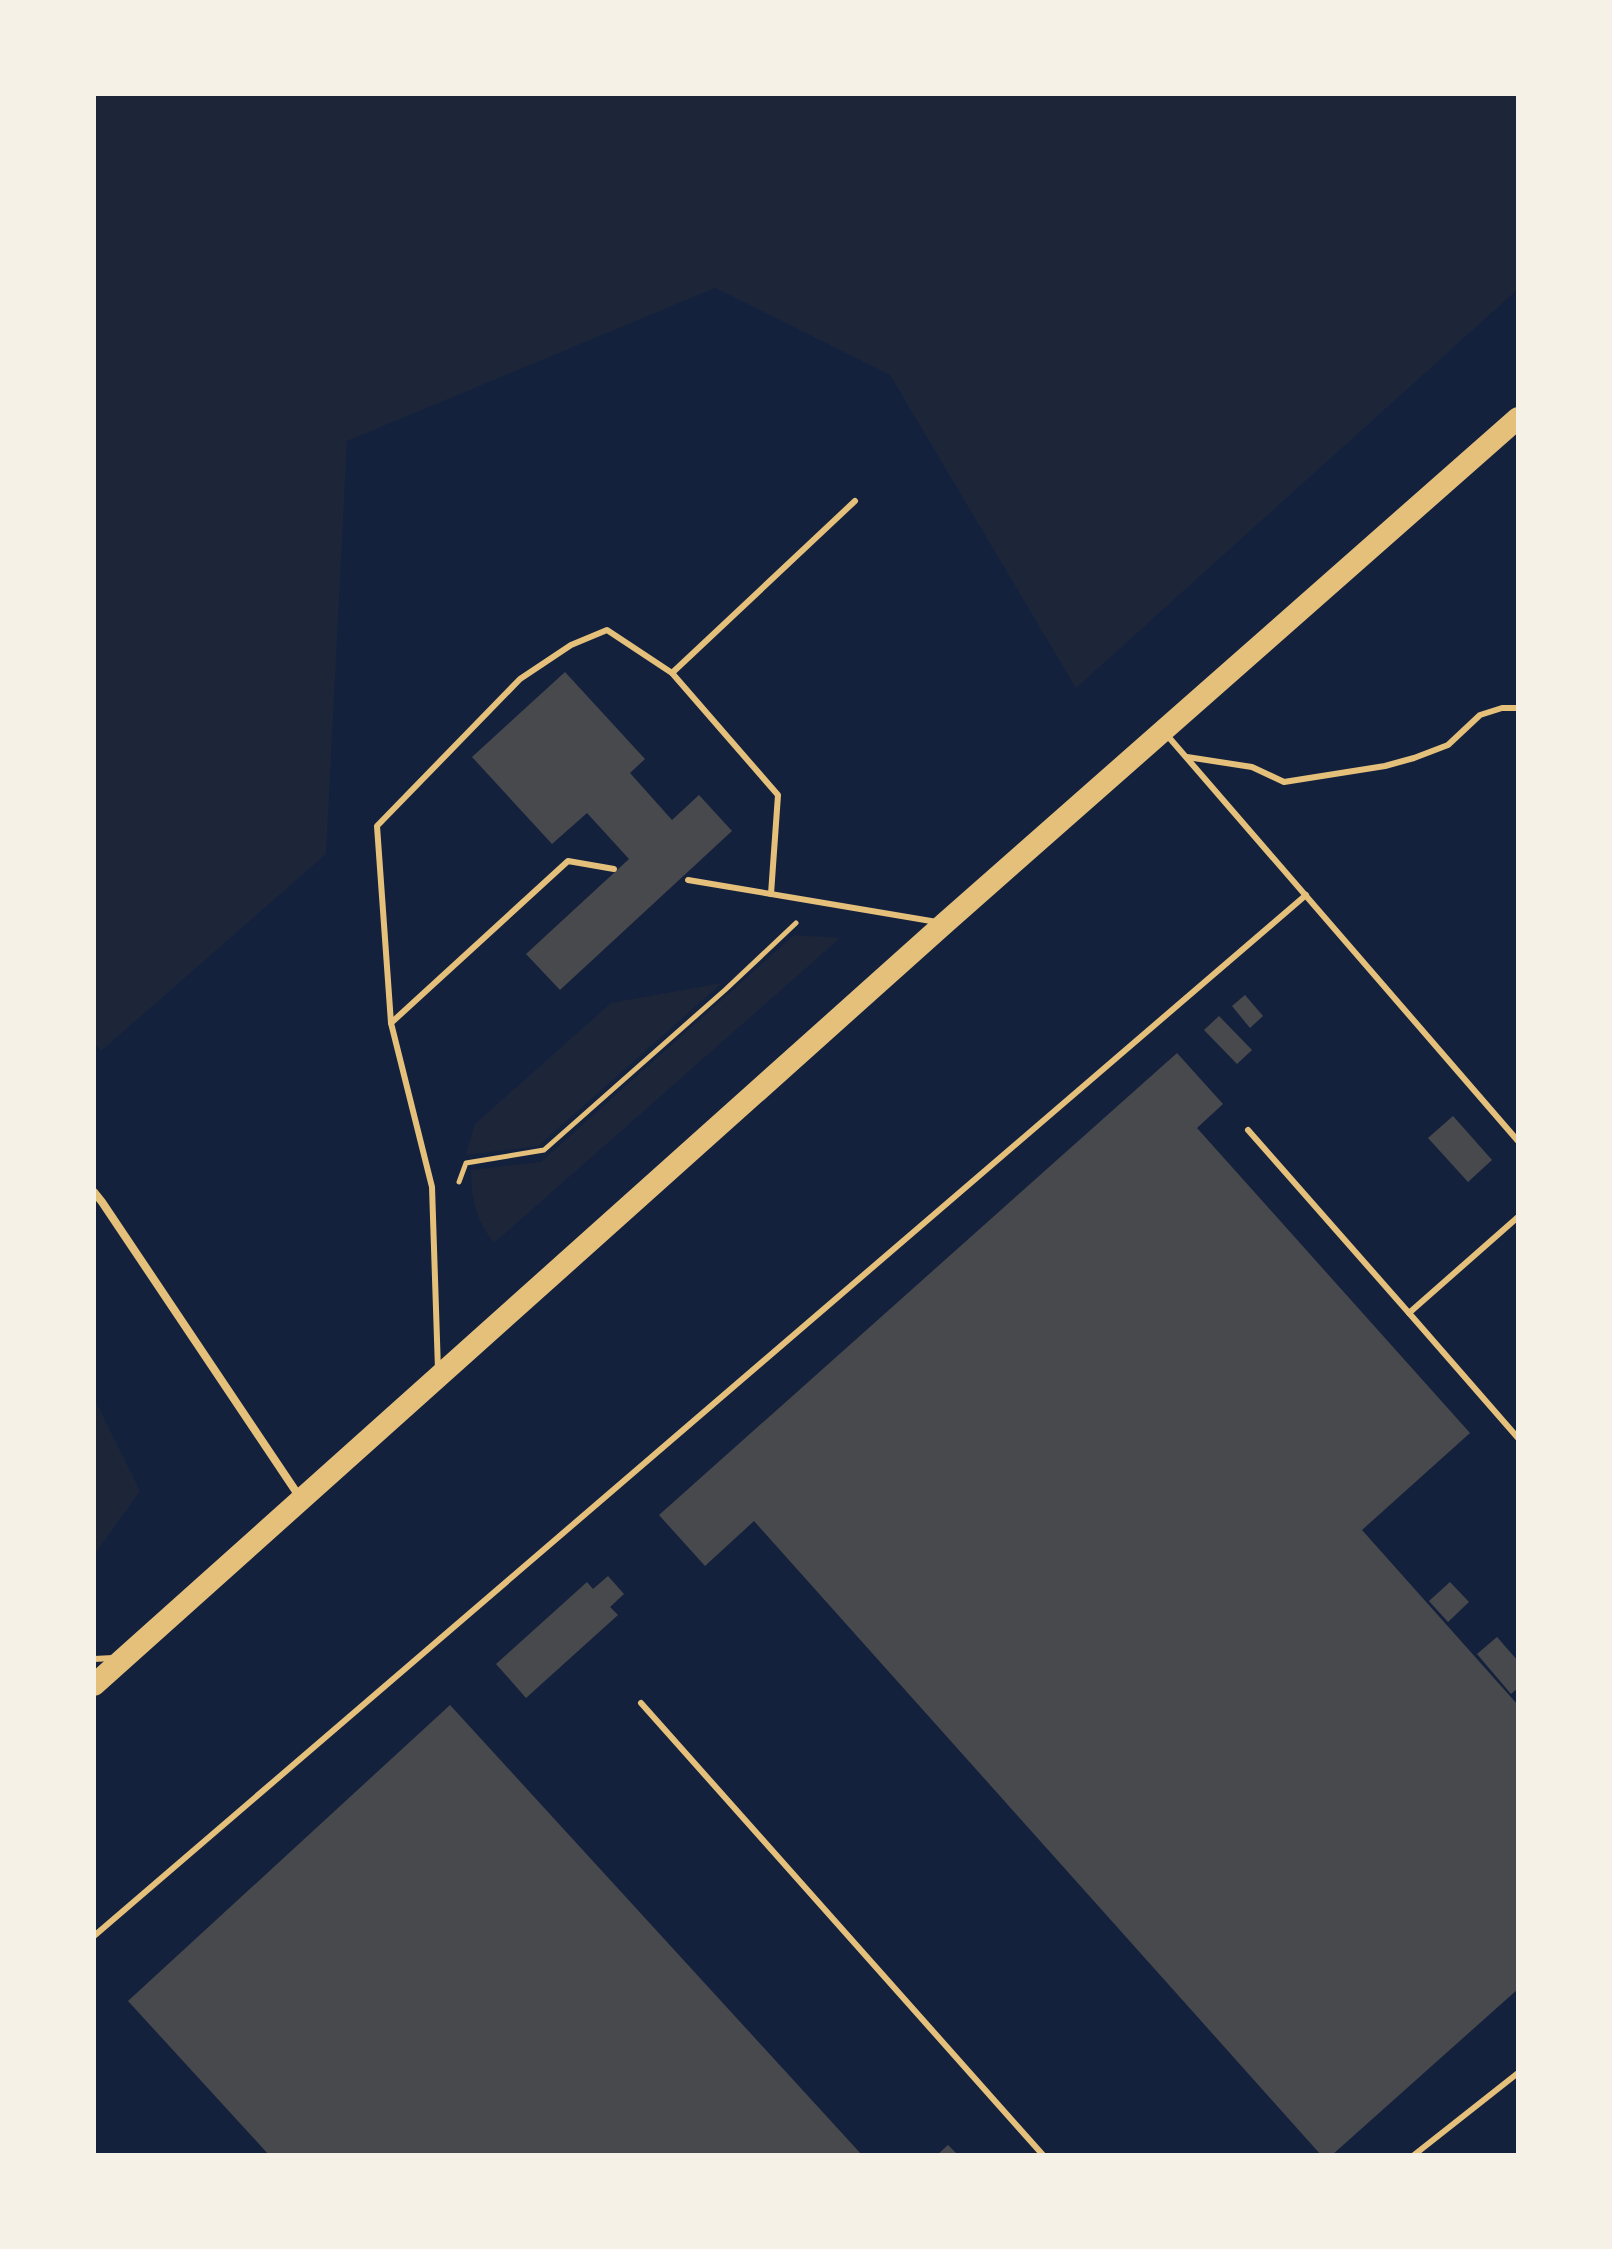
<svg xmlns="http://www.w3.org/2000/svg" width="1612" height="2249" viewBox="0 0 1612 2249" font-family="'Sofia Sans Condensed',sans-serif">
<rect width="100%" height="100%" fill="#14213d"/>
<g fill="#1d2539">
<polygon points="94,94 1518,94 1518,289 1076,688 890,375 715,288 347,441 326,854 101,1051 94,1042"/>
<path d="M 794,935 L 840,938 L 494,1243 C 476,1219 471,1200 471,1170 L 541,1162 Z"/>
<polygon points="722,983 538,1146 466,1155 475,1124 611,1003"/>
<polygon points="94,1398 140,1491 94,1555"/>
</g>
<g fill="#48494c">
<polygon points="565,672 645,759 630,773 672,820 699,795 732,831 560,990 526,954 629,859 587,813 552,844 472,757"/>
<polygon points="1245,995 1263,1016 1250,1028 1232,1006"/>
<polygon points="1219,1016 1252,1050 1237,1064 1204,1030"/>
<polygon points="1177,1053 1223,1104 1197,1128 1470,1433 1362,1530 1518,1705 1518,1989 1332,2155 1321,2155 754,1521 705,1566 659,1515"/>
<polygon points="1453,1116 1492,1160 1468,1182 1428,1138"/>
<polygon points="608,1576 624,1594 610,1607 618,1615 526,1698 496,1664 587,1582 593,1589"/>
<polygon points="1450,1582 1469,1602 1448,1622 1429,1601"/>
<polygon points="1497,1637 1518,1661 1518,1688 1511,1694 1477,1654"/>
<polygon points="450,1705 862,2155 269,2155 128,2001"/>
<polygon points="948,2145 958,2155 937,2155"/>
</g>
<g fill="none" stroke-linecap="round" stroke-linejoin="round">
<polyline stroke="#e5c07b" stroke-width="5" points="459,1182 466,1163 544,1150 725,990 796,923"/>
<g stroke="#e5c07b" stroke-width="6">
<polyline points="672,673 855,501"/>
<polyline points="1166,734 1518,1141"/>
<polyline points="1187,757 1252,767 1284,782 1385,766 1414,758 1448,745 1480,715 1502,708 1518,708"/>
<polyline points="688,880 937,922"/>
<polyline points="391,1023 377,826 520,679 571,645 607,630 672,673 778,795 771,894"/>
<polyline points="1248,1130 1409,1313"/>
<polyline points="1518,1217 1409,1313 1518,1438"/>
<polyline points="438,1370 432,1187 391,1023 568,861 614,869"/>
<polyline points="94,1659 113,1658"/>
<polyline points="641,1703 1043,2155"/>
<polyline points="94,1936 1306,895"/>
<polyline points="1414,2155 1518,2073"/>
</g>
<polyline stroke="#e5c07b" stroke-width="8" points="94,1192 102,1202 301,1499"/>
<polyline stroke="#e5c07b" stroke-width="22" points="94,1685 945,923 1518,418"/>
</g>
<rect width="1612" height="2249" fill="none" stroke="#f6f1e7" stroke-width="192"/>
</svg>
